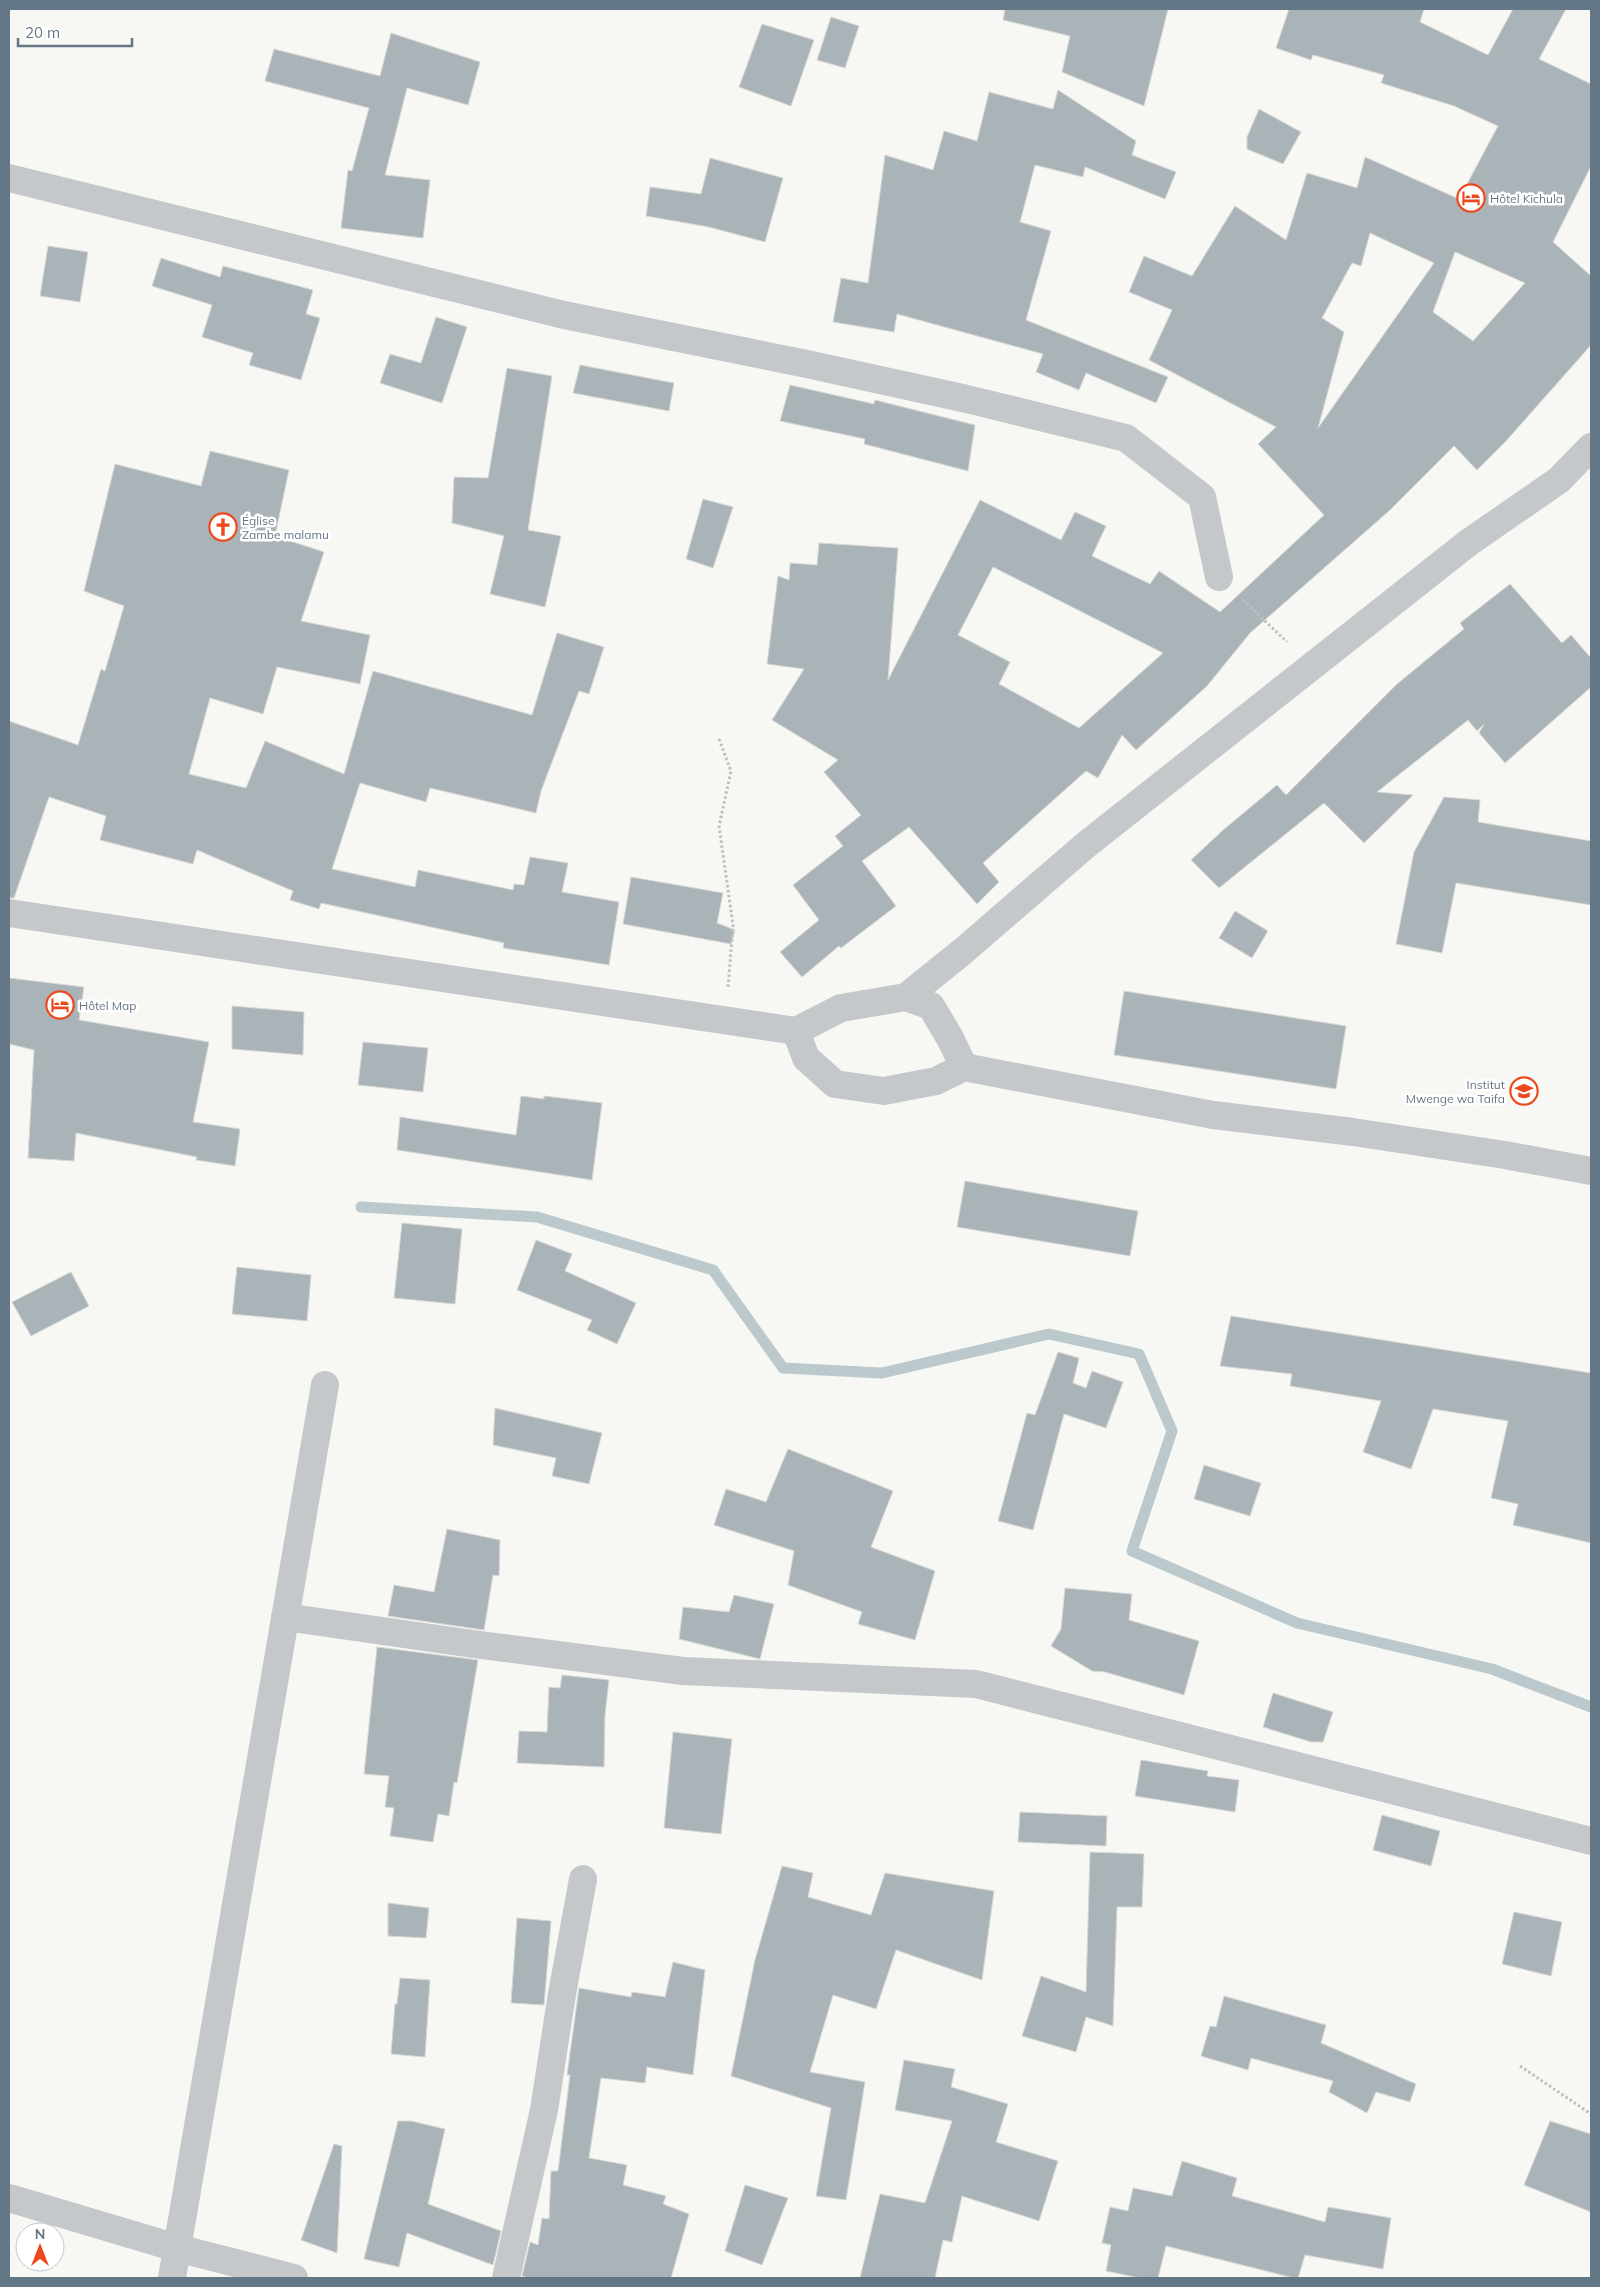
<svg xmlns="http://www.w3.org/2000/svg" width="1600" height="2287" viewBox="0 0 1600 2287" font-family="Mulish,sans-serif">
<rect width="100%" height="100%" fill="#f7f7f3"/>
<g fill="none" stroke-linecap="round" stroke-linejoin="round">
<polyline stroke="#bbc8cc" stroke-width="11" points="361,1207 537,1217 713,1270 783,1368 882,1373 1049,1334 1139,1354 1172,1431 1132,1551 1297,1623 1492,1669 1591,1707"/>
</g>
<g fill="#aab3b8" stroke="#d8d8d5" fill-rule="evenodd">
<polygon points="1005,9 1168,9 1144,106 1062,72 1070,36 1003,20"/>
<path d="M 1289,9 L 1424,9 L 1420,22 L 1488,55 L 1513,9 L 1566,9 L 1539,59 L 1591,84 L 1591,166 L 1553,242 L 1591,276 L 1591,345 L 1506,441 L 1477,470 L 1454,446 L 1389,511 L 1250,633 L 1207,686 L 1136,750 L 1122,735 L 1098,778 L 1086,771 L 983,863 L 999,882 L 977,904 L 909,827 L 862,861 L 896,906 L 841,948 L 839,946 L 802,977 L 780,952 L 819,920 L 793,885 L 843,846 L 835,836 L 861,815 L 824,772 L 838,760 L 772,720 L 804,669 L 767,664 L 778,576 L 789,580 L 790,563 L 817,565 L 819,543 L 898,548 L 888,680 L 980,500 L 1061,540 L 1075,512 L 1106,526 L 1092,556 L 1150,584 L 1159,571 L 1220,612 L 1324,515 L 1258,444 L 1276,427 L 1149,360 L 1172,310 L 1129,292 L 1144,256 L 1192,276 L 1235,206 L 1286,240 L 1307,173 L 1357,188 L 1365,157 L 1459,199 L 1498,126 L 1454,106 L 1381,83 L 1384,75 L 1313,55 L 1311,60 L 1276,48 ZM 1370,233 L 1434,263 L 1318,428 L 1344,332 L 1322,318 L 1352,263 L 1361,266 ZM 1455,252 L 1525,283 L 1473,341 L 1433,312 ZM 993,567 L 1163,653 L 1079,728 L 999,684 L 1010,662 L 958,635 Z"/>
<polygon points="831,17 859,26 845,68 817,60"/>
<polygon points="762,24 814,40 791,106 739,87"/>
<polygon points="391,33 480,62 468,105 407,88 385,175 430,180 423,238 341,228 348,170 352,171 369,108 265,81 274,49 380,76"/>
<polygon points="1058,90 1136,141 1132,155 1176,172 1165,199 1085,167 1083,177 1035,165 1020,222 1051,231 1026,320 1168,377 1156,403 1086,373 1079,390 1036,372 1043,354 897,314 894,332 833,322 841,278 868,283 885,155 933,170 944,131 977,141 989,92 1053,109"/>
<polygon points="1259,109 1301,132 1283,164 1247,149 1247,137"/>
<polygon points="710,158 783,178 765,242 709,227 646,216 650,187 701,194"/>
<polygon points="48,246 88,252 80,302 40,296"/>
<polygon points="161,258 220,277 223,266 313,290 306,314 320,318 301,380 249,365 253,353 202,337 212,305 152,286"/>
<polygon points="436,317 467,327 442,403 380,383 390,354 421,363"/>
<polygon points="580,365 674,383 669,411 573,393"/>
<polygon points="507,368 552,376 528,530 561,536 545,607 490,594 504,536 452,523 454,477 488,478"/>
<polygon points="790,385 874,404 875,400 975,425 968,471 864,444 865,439 780,421"/>
<polygon points="210,451 289,470 275,536 324,552 301,621 370,635 360,684 277,667 263,714 210,698 189,774 246,788 265,741 344,774 373,671 532,715 557,633 604,647 589,694 579,691 541,791 536,813 430,788 426,802 360,783 332,869 415,887 418,870 513,890 514,884 524,885 530,857 568,863 562,892 619,902 609,965 503,948 504,943 321,903 319,909 290,900 293,891 197,850 193,864 100,840 106,816 49,797 14,898 9,898 9,721 78,745 101,669 105,671 124,606 84,591 115,464 201,486"/>
<polygon points="703,499 733,507 713,568 686,559"/>
<polygon points="1510,584 1562,643 1571,635 1591,658 1591,687 1505,763 1479,733 1484,724 1477,731 1468,720 1377,792 1413,795 1364,843 1324,803 1219,888 1191,860 1222,831 1277,785 1286,795 1397,684 1464,629 1460,623"/>
<polygon points="1444,797 1480,800 1478,822 1591,841 1591,905 1456,883 1442,953 1396,944 1414,852"/>
<polygon points="631,877 723,893 717,923 735,930 731,944 623,924"/>
<polygon points="1235,911 1268,931 1252,958 1219,938"/>
<polygon points="9,978 84,987 79,1020 209,1042 193,1122 240,1129 235,1166 196,1160 197,1157 76,1133 74,1161 28,1158 34,1050 9,1044"/>
<polygon points="1124,991 1346,1026 1336,1089 1114,1055"/>
<polygon points="232,1006 304,1012 303,1055 232,1049"/>
<polygon points="363,1042 428,1048 423,1092 358,1085"/>
<polygon points="521,1096 544,1099 544,1096 602,1103 592,1180 397,1150 400,1117 516,1135"/>
<polygon points="965,1181 1138,1211 1130,1256 957,1227"/>
<polygon points="402,1223 462,1229 455,1304 394,1298"/>
<polygon points="536,1240 572,1254 565,1271 636,1303 617,1344 587,1330 592,1320 517,1290"/>
<polygon points="237,1267 311,1275 307,1321 232,1314"/>
<polygon points="71,1272 89,1306 31,1336 12,1302"/>
<polygon points="1231,1316 1591,1373 1591,1543 1513,1525 1518,1504 1491,1498 1508,1421 1433,1409 1411,1469 1363,1452 1381,1401 1290,1386 1292,1374 1220,1366"/>
<polygon points="1058,1352 1079,1358 1073,1383 1086,1388 1092,1371 1123,1382 1106,1428 1064,1414 1033,1530 998,1521 1027,1413 1035,1415"/>
<polygon points="495,1408 602,1433 589,1484 552,1476 556,1458 493,1445"/>
<polygon points="788,1449 893,1491 871,1547 935,1571 915,1640 858,1624 862,1612 788,1585 794,1551 714,1525 726,1489 766,1502"/>
<polygon points="1204,1465 1261,1483 1250,1516 1194,1499"/>
<polygon points="447,1529 500,1540 499,1576 493,1575 484,1630 388,1616 394,1585 434,1592"/>
<polygon points="1065,1588 1132,1594 1129,1620 1199,1641 1184,1695 1105,1672 1092,1671 1051,1646 1061,1629"/>
<polygon points="734,1595 774,1604 760,1659 679,1639 683,1607 729,1612"/>
<polygon points="377,1647 478,1660 457,1783 454,1782 449,1816 438,1814 433,1842 390,1836 394,1808 385,1807 389,1776 364,1774"/>
<polygon points="562,1675 609,1680 605,1715 604,1767 517,1763 519,1731 547,1732 549,1687 560,1688"/>
<polygon points="1273,1693 1333,1712 1323,1742 1311,1742 1263,1727"/>
<polygon points="673,1732 732,1739 721,1834 664,1828"/>
<polygon points="1141,1760 1208,1771 1207,1776 1239,1780 1235,1812 1135,1796"/>
<polygon points="1020,1812 1107,1816 1106,1846 1018,1842"/>
<polygon points="1382,1815 1440,1831 1431,1866 1373,1850"/>
<polygon points="1090,1852 1144,1854 1142,1907 1117,1907 1113,2026 1086,2017 1076,2052 1022,2036 1041,1976 1086,1992"/>
<polygon points="782,1866 813,1873 808,1897 871,1915 885,1873 994,1891 982,1980 896,1950 876,2009 833,1995 810,2072 865,2082 846,2200 816,2196 831,2108 731,2076 755,1960"/>
<polygon points="388,1903 429,1908 426,1938 388,1936"/>
<polygon points="1514,1912 1562,1922 1551,1976 1502,1964"/>
<polygon points="517,1918 551,1921 544,2005 511,2003"/>
<polygon points="673,1962 705,1970 693,2075 647,2067 645,2083 601,2078 589,2158 627,2165 623,2185 666,2196 663,2204 689,2214 671,2278 528,2278 522,2276 530,2242 538,2245 542,2218 549,2219 551,2171 558,2171 570,2075 567,2075 579,1988 631,1997 632,1992 665,1997"/>
<polygon points="400,1978 430,1980 425,2057 391,2054 395,2004 397,2004"/>
<polygon points="1224,1996 1326,2025 1321,2043 1416,2084 1410,2102 1376,2092 1367,2113 1329,2092 1333,2081 1251,2058 1248,2070 1201,2056 1210,2026 1216,2027"/>
<polygon points="904,2060 955,2069 951,2087 1008,2104 996,2142 1058,2161 1039,2221 962,2196 952,2242 943,2240 935,2278 860,2278 880,2194 925,2203 952,2121 895,2110"/>
<polygon points="398,2121 411,2121 445,2129 428,2204 501,2231 493,2265 407,2233 399,2267 364,2259"/>
<polygon points="1550,2121 1591,2134 1591,2212 1524,2185"/>
<polygon points="334,2144 342,2146 337,2253 301,2240"/>
<polygon points="1182,2161 1237,2178 1232,2196 1325,2222 1328,2207 1391,2218 1383,2269 1305,2255 1298,2278 1294,2278 1166,2246 1158,2278 1140,2278 1106,2271 1111,2245 1102,2243 1110,2207 1128,2211 1133,2188 1172,2196"/>
<polygon points="745,2185 788,2198 762,2265 725,2251"/>
</g>
<g fill="none" stroke-linecap="round" stroke-linejoin="round">
<g stroke="#bdc0c2" stroke-width="3" stroke-dasharray="2.5 2.5" stroke-linecap="butt">
<polyline points="1243,600 1287,642"/>
<polyline points="719,739 731,771 719,826 733,925 728,988"/>
<polyline points="1520,2066 1591,2114"/>
</g>
<g stroke="#c4c8cb" stroke-width="28">
<polyline points="9,178 564,315 807,364 967,399 1126,438 1202,497 1219,577"/>
<polyline points="9,913 796,1031 841,1008 906,997 962,952 1087,844 1468,543 1559,480 1591,447"/>
<polyline points="796,1031 806,1058 835,1084 884,1091 936,1081 964,1067 950,1038 931,1006 906,997"/>
<polyline points="964,1067 1213,1115 1353,1132 1505,1155 1591,1171"/>
<polyline points="285,1617 473,1644 683,1671 976,1684 1591,1841"/>
<polyline points="9,2198 177,2248 294,2278"/>
<polyline points="172,2278 325,1385"/>
<polyline points="506,2278 544,2110 562,1994 583,1879"/>
</g>
</g>
<defs>
<g id="hotel-ring" transform="scale(1.4375)"><circle r="9.5" fill="#fff" stroke="#ed481c" stroke-width="1.5"/><path d="M-6-4.5h1.5V1H6V5H4.5V3h-9V5H-6ZM-4 0a1.8 1.8 0 1 1 3.6 0ZM.5 0V-2.5h3Q6-2.5 6 0Z" fill="#ed481c"/></g>
<g id="church-ring" transform="scale(1.4375)"><circle r="9.5" fill="#fff" stroke="#ed481c" stroke-width="1.5"/><path d="M-1.2-6h2.4v3.5h3.3v2.4h-3.3V6h-2.4V-.1h-3.3v-2.4h3.3Z" fill="#ed481c"/></g>
<g id="school-ring" transform="scale(1.4375)"><circle r="9.5" fill="#fff" stroke="#ed481c" stroke-width="1.5"/><path d="M0-5L7-2L0 1L-7-2ZM-4 1L0 2.5L4 1V4Q0 6-4 4Z" fill="#ed481c"/></g>
</defs>
<g fill-rule="evenodd">
<use href="#hotel-ring" x="1471" y="198"/>
<use href="#church-ring" x="223" y="527"/>
<use href="#hotel-ring" x="60" y="1005"/>
<use href="#school-ring" x="1524" y="1091"/>
</g>
<g text-anchor="middle" dominant-baseline="central" stroke-width="5" stroke-linejoin="round" paint-order="stroke">
<g font-size="12" fill="#647786" stroke="#fff" text-anchor="start">
<text x="1490" y="198">Hôtel Kichula</text>
<text x="242" y="520">Église<tspan x="242" dy="14">Zambe malamu</tspan></text>
<text x="79" y="1005">Hôtel Map</text>
<text x="1505" y="1084" text-anchor="end">Institut<tspan x="1505" dy="14">Mwenge wa Taifa</tspan></text>
</g>
</g>
<rect width="1600" height="2287" fill="none" stroke="#647786" stroke-width="20"/>
<g transform="translate(40 2247)"><circle r="24" fill="#ffffff" stroke="#c1c9cf"/>
<path d="M0-4L9 19L0 12L-9 19Z" fill="#ed481c"/>
<text y="-8" font-size="14" font-weight="bold" text-anchor="middle" fill="#647786">N</text>
</g>
<path d="M18 38v8h114v-8" fill="none" stroke="#647786" stroke-width="2.5"/>
<text x="25" y="38" font-size="15" fill="#647786" stroke="#ffffff" stroke-width="4" paint-order="stroke">20 m</text>
</svg>
